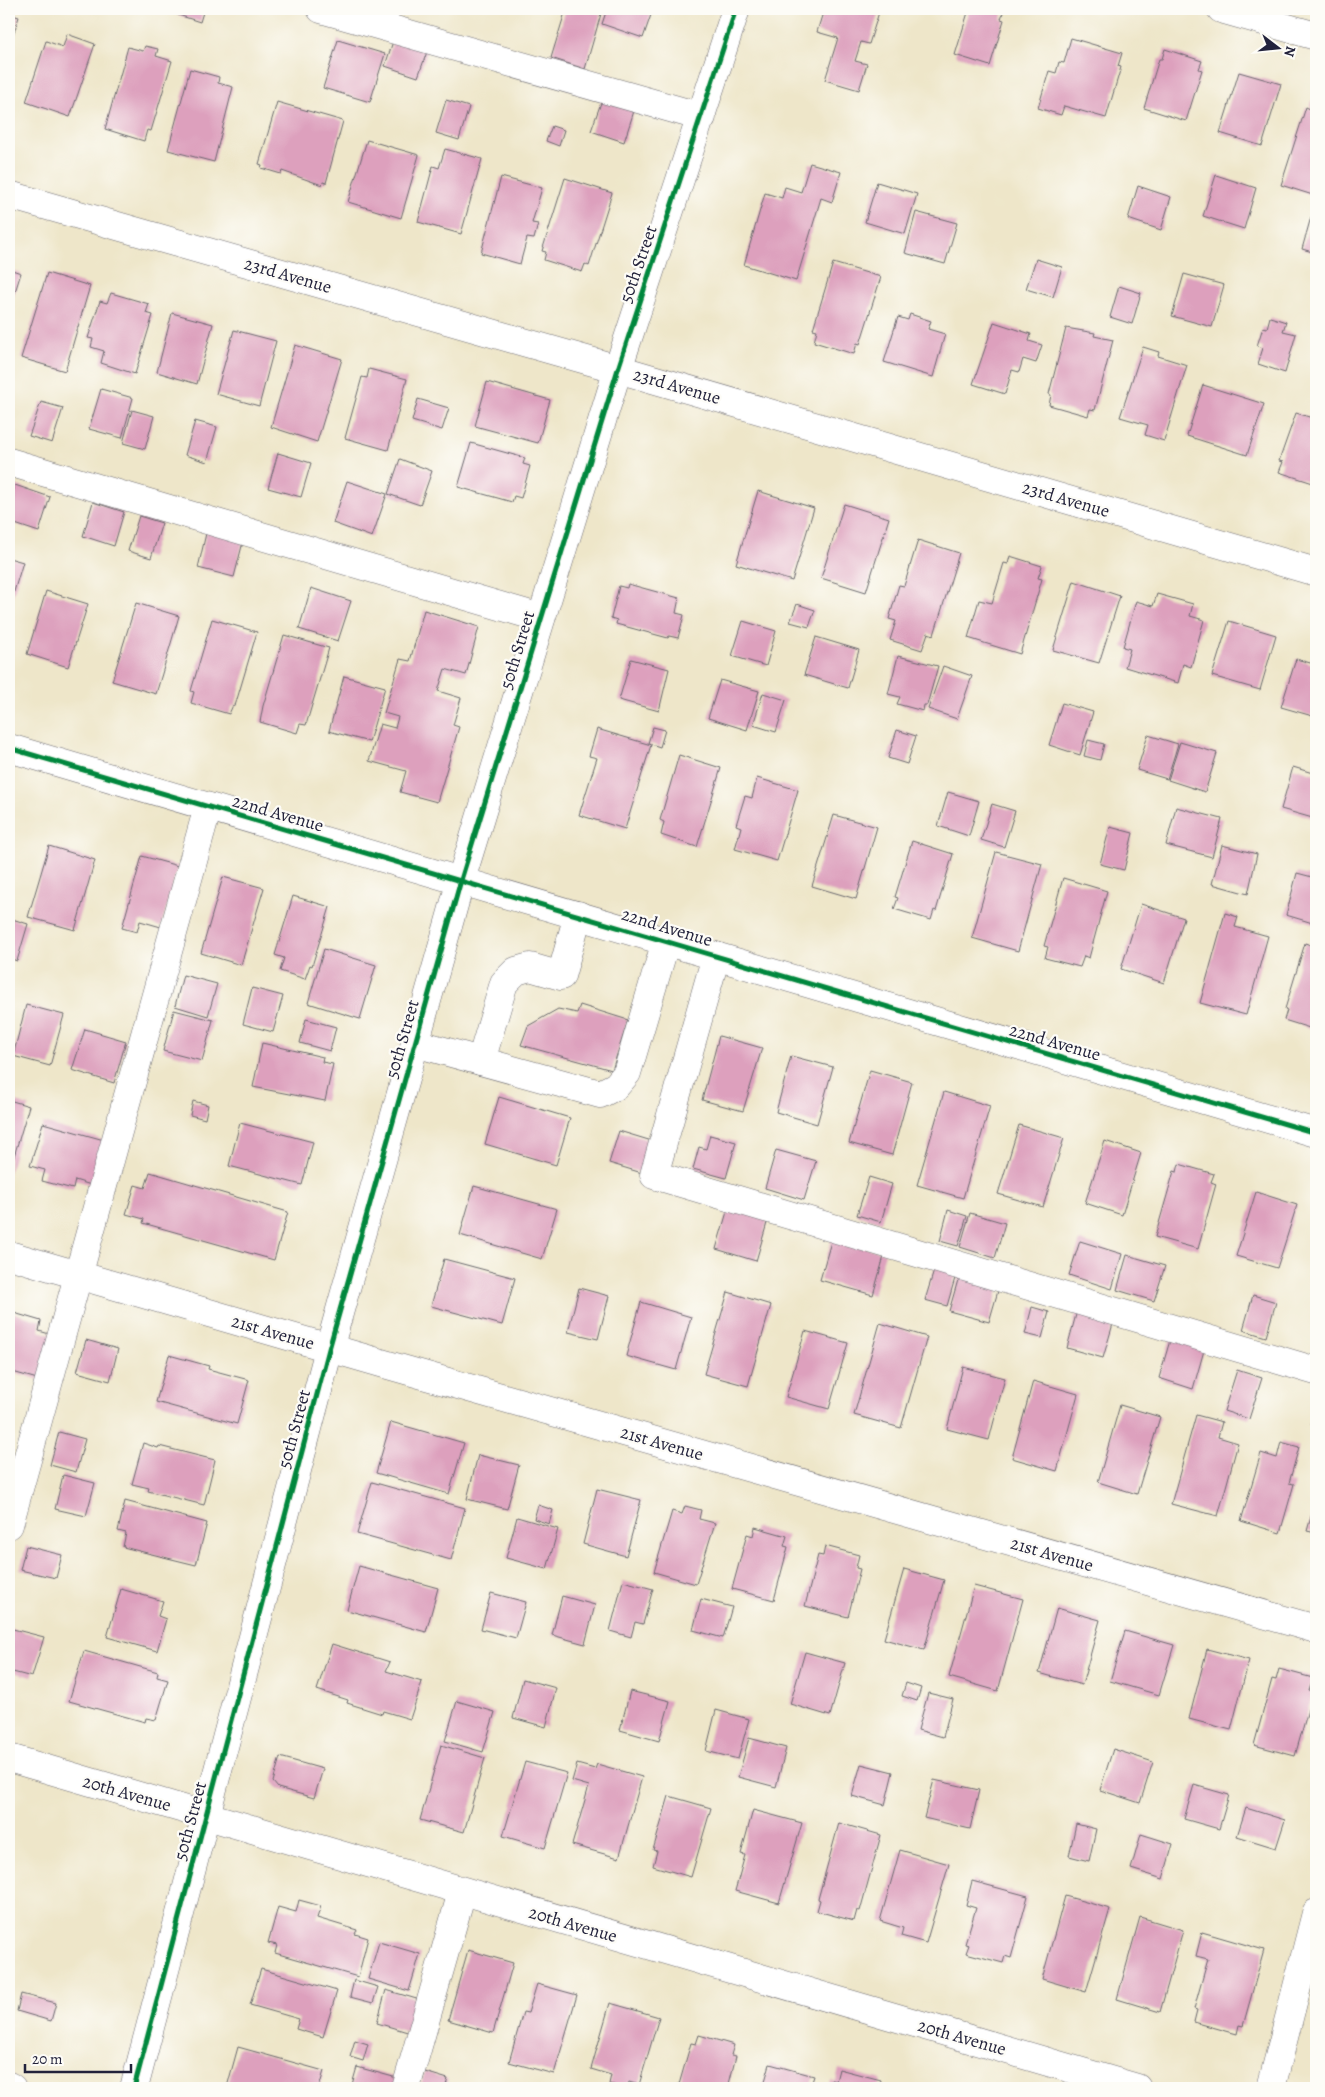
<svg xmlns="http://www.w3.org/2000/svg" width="1325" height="2097" viewBox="0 0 1325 2097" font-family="Alegreya,serif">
<rect width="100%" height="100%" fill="#fdfcf7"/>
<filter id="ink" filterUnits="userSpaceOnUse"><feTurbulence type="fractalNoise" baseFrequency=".02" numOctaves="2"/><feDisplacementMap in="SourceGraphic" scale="10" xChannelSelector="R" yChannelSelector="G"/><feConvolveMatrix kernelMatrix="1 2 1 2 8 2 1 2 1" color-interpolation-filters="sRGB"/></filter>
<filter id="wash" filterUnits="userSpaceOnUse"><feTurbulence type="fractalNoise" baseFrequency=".0096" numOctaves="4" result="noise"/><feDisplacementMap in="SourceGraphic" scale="20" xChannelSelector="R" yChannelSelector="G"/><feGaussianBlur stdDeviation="1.12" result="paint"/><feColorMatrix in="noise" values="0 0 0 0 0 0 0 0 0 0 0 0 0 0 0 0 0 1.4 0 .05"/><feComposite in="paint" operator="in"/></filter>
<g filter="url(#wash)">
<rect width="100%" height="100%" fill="#eee6c9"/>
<g id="blocks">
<g fill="#dda0bd">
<polygon points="167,9 204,9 200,22 166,11"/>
<polygon points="566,9 585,9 601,14 585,69 551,58"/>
<polygon points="607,9 653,9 643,38 602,24"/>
<polygon points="824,9 880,9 869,44 861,42 855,61 867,64 859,90 825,80 838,38 817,32"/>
<polygon points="969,9 1004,9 1001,19 1004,20 990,66 955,55"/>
<polygon points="9,14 19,17 9,48"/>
<polygon points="67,34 95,44 70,117 26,102 46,41 63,47"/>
<polygon points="394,38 428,49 418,77 385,66"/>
<polygon points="1071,38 1122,53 1118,66 1121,67 1106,118 1064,106 1061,115 1038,108 1049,71 1056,73 1059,62 1064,63"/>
<polygon points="338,40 385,54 370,102 323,88"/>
<polygon points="145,46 158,49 156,56 172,61 151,131 147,130 144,141 105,129 128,47 143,51"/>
<polygon points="1165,49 1202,61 1199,69 1202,70 1186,121 1144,108 1159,59 1162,59"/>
<polygon points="190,69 219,77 218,83 233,87 214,162 168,150"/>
<polygon points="1239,72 1281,84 1262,146 1220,133"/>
<polygon points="603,97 635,108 624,142 591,131"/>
<polygon points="1313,97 1316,98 1316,196 1281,185 1306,107 1310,109"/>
<polygon points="446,100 469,107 459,140 436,133"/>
<polygon points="277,102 343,121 326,183 323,182 322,185 282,171 281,174 261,168 262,165 259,164"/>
<polygon points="552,126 564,130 559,146 546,141"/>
<polygon points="367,140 419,155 401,218 348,202"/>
<polygon points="445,149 482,159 461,234 418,222 433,166 439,168"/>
<polygon points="810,163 841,172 832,202 821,198 796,281 744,265 765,193 782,198 785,187 801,192"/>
<polygon points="1216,175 1256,188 1244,229 1203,216"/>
<polygon points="501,177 542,188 532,223 538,224 534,239 527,238 520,264 481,253"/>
<polygon points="565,178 612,193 589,266 585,264 582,272 544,260 546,252 542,251"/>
<polygon points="877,182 917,194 905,234 865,222"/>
<polygon points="1138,186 1171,197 1161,230 1128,219"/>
<polygon points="916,212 957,223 945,264 905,253"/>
<polygon points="1311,217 1316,219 1316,253 1302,249"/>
<polygon points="1036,259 1062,267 1053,297 1026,289"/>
<polygon points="833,263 881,277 860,344 857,343 854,354 814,342 817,330 813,329"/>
<polygon points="9,269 21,273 9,311"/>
<polygon points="47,273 90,286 65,371 21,358"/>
<polygon points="1184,274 1224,285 1212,327 1172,316"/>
<polygon points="1119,286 1141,293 1132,324 1110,317"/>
<polygon points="111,293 149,304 146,313 153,315 135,374 101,363 104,351 91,347 93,339 88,338 100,301 107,303"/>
<polygon points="172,313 213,324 197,384 157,372"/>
<polygon points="910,314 931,321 928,329 945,334 933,377 884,362 898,317 908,320"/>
<polygon points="1270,317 1286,322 1283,331 1296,334 1285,373 1258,364 1263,348 1257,346 1263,327 1267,328"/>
<polygon points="994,322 1031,334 1029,341 1042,345 1036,363 1023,359 1019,372 1012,370 1005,394 973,384"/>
<polygon points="1066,328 1095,333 1094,336 1113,340 1095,410 1090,409 1088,416 1049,405 1051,395 1049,394"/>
<polygon points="234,330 276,341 259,406 216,394"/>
<polygon points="295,345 342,359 317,442 271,427"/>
<polygon points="1143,347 1159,352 1158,356 1187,365 1164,441 1145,435 1148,425 1120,417"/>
<polygon points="369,369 407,379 388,450 345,438 362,377 367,378"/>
<polygon points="487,382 550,400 538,443 475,426"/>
<polygon points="1203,385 1264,404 1247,455 1187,436"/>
<polygon points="101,389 133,398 122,438 89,429"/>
<polygon points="418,399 449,408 442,430 412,421"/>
<polygon points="41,402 63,408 52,443 29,436"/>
<polygon points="132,410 154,416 145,449 123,443"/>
<polygon points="1296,413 1316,419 1316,484 1279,472 1283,462 1279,461"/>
<polygon points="195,421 217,427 207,462 185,455"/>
<polygon points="471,443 525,458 523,464 530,466 521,498 514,496 512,502 458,487"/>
<polygon points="278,453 311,463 301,497 268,488"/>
<polygon points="400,459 432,471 420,505 388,494"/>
<polygon points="347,481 387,494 372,537 333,523"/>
<polygon points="15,485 50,497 39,532 9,522 9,506"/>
<polygon points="758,491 814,508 792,581 736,564"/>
<polygon points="93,502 124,512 114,546 83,536"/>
<polygon points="844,504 889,518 866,592 821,578"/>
<polygon points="139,516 162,523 151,558 128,551"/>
<polygon points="207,529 244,538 234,577 198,568"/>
<polygon points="918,540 959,553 934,635 928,633 922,650 890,640 896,621 889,619 899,585 904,586"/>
<polygon points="1010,556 1042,566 1038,578 1042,579 1020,654 968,638 979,600 992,603 1004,563 1008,564"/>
<polygon points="9,558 23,562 9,608"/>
<polygon points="1074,581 1120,596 1099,663 1053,650"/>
<polygon points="628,584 679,598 676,613 684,615 678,638 669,636 668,638 616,624 617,620 611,618 619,586 627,588"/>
<polygon points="311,588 351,601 338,641 299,629"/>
<polygon points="46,591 88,604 68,667 27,654"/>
<polygon points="1157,594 1193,604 1190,616 1204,620 1191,667 1183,664 1178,683 1125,667 1130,649 1123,647 1136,601 1153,606"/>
<polygon points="136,603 179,616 156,694 112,681"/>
<polygon points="797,604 815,610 809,627 790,622"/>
<polygon points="424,610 479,627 466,675 445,669 438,691 461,698 453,725 459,727 437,802 400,792 406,771 369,761 380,724 395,728 398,717 384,713 400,659 410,661"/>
<polygon points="212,619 257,632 235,706 233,705 229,714 191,703 194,692 191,691"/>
<polygon points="743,621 776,631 766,666 732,656"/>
<polygon points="1229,621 1276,635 1260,690 1212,676"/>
<polygon points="284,635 329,648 306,725 300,724 297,733 260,722 263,706"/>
<polygon points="816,637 859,650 848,688 804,675"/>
<polygon points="898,656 938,666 927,705 924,705 923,711 897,704 900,697 888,694"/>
<polygon points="631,659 669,669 659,711 619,700"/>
<polygon points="1296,659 1314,664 1316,660 1316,717 1281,707"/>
<polygon points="943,666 972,676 957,719 928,709"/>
<polygon points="344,676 385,687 369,742 329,731"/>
<polygon points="720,680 759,691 747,730 708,718"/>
<polygon points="763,693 786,700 776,732 753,725"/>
<polygon points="1062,703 1093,712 1080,755 1049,745"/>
<polygon points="653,727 665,730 660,747 648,743"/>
<polygon points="597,729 651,745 625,829 579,815 597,758 589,756"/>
<polygon points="897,730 916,736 907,764 888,758"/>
<polygon points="1148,735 1178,744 1167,779 1137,770"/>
<polygon points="1088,740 1104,744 1100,760 1084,756"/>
<polygon points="1180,742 1217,753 1205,792 1168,780"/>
<polygon points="679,755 721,768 697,847 661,835 664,822 660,820"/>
<polygon points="1293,767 1316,774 1316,819 1281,809"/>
<polygon points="757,778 798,790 777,861 735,849 741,827 736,825 745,796 752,798"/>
<polygon points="948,792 979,801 969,836 938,826"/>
<polygon points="992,804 1015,811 1004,847 981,840"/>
<polygon points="1176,807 1222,819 1212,857 1166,845"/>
<polygon points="834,815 877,827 856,899 812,886"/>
<polygon points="1110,827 1133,833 1124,870 1100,864"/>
<polygon points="912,841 953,854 936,911 934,910 931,920 894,909 898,898 895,897"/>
<polygon points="1222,845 1257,854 1248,894 1212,884"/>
<polygon points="49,846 95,860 75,930 28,917"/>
<polygon points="996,852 1042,864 1018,951 972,938"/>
<polygon points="142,856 178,866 161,927 140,921 137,932 122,928"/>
<polygon points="1297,873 1316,878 1316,924 1286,915"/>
<polygon points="223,877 264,888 241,965 201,953"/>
<polygon points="1063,878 1107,891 1089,958 1084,956 1080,967 1045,958 1048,947 1044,946"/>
<polygon points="293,896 330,907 312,966 310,965 305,979 280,971 284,958 275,955"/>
<polygon points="1141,904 1184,918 1164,983 1121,969"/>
<polygon points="1225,913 1238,917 1235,927 1268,936 1246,1015 1200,1003"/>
<polygon points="9,918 28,924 17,961 9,958"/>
<polygon points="1305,943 1316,947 1316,1030 1284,1020 1287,1010 1285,1009"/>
<polygon points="324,949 376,965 360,1019 308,1003"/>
<polygon points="183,975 217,984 208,1016 175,1006"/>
<polygon points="252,988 283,996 273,1032 243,1024"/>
<polygon points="26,1005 64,1015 50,1066 13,1056"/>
<polygon points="580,1005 628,1020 612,1070 521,1045 528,1026 558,1009 577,1013"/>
<polygon points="174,1010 213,1020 202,1061 163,1051"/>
<polygon points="306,1019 336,1027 330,1051 300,1043"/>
<polygon points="85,1029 126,1041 114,1083 72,1070"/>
<polygon points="719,1036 762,1048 743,1111 702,1100"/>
<polygon points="262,1043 323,1057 322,1062 333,1064 325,1101 253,1087"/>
<polygon points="791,1056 833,1067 817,1124 776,1112"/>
<polygon points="870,1070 912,1082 892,1155 849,1143"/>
<polygon points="944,1092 990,1106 963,1198 917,1185"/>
<polygon points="499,1097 570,1118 556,1165 485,1144"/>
<polygon points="9,1100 29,1106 9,1173"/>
<polygon points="193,1101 208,1105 205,1119 190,1115"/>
<polygon points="43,1123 104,1140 91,1185 75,1180 73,1189 42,1181 45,1170 30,1166"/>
<polygon points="240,1123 313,1142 302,1185 229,1166"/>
<polygon points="1019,1125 1064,1138 1043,1207 998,1194"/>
<polygon points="619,1131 652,1141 642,1173 609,1163"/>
<polygon points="710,1135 736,1142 726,1178 693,1169 699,1147 706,1149"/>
<polygon points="1105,1141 1141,1153 1122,1215 1085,1203"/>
<polygon points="776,1150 816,1161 804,1200 765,1188"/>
<polygon points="1179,1164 1214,1174 1211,1182 1216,1184 1198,1249 1155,1237 1174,1171 1177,1172"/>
<polygon points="150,1172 288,1212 274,1260 143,1223 144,1219 126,1214 135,1185 145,1188"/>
<polygon points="869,1177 892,1184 881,1222 857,1215"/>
<polygon points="474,1186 557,1209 542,1259 460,1235"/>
<polygon points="1256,1192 1297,1205 1277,1268 1236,1256"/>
<polygon points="729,1205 769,1216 756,1261 716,1249"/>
<polygon points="948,1210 967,1216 958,1246 940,1241"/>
<polygon points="970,1213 1005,1223 995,1258 960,1247"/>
<polygon points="832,1238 885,1253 873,1295 820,1280"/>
<polygon points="1080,1241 1122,1254 1112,1289 1069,1275"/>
<polygon points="1127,1255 1165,1266 1154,1301 1117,1290"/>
<polygon points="444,1259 515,1278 502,1325 431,1306"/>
<polygon points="936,1264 957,1271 947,1306 925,1300"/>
<polygon points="960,1273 1000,1284 989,1322 949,1311"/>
<polygon points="579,1288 609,1296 598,1339 568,1332"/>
<polygon points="728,1292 771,1305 748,1386 704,1374"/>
<polygon points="1253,1295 1276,1302 1266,1337 1243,1330"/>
<polygon points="641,1302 691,1317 676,1370 626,1356"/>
<polygon points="1032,1307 1049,1312 1042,1338 1025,1334"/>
<polygon points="1078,1307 1115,1317 1103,1358 1067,1348"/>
<polygon points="14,1313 41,1321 39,1331 53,1335 41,1380 9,1371 9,1322 11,1323"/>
<polygon points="880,1323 927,1337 901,1428 854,1415"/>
<polygon points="805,1331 848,1343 829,1409 786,1397"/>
<polygon points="1171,1337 1205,1347 1193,1389 1159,1378"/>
<polygon points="86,1340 118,1349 110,1381 77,1372"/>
<polygon points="169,1355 209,1366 208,1369 249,1380 237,1424 156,1402"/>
<polygon points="963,1367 1005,1378 989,1440 947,1429"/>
<polygon points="1237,1370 1262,1378 1249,1419 1224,1411"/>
<polygon points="1033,1381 1078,1394 1057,1471 1012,1458"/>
<polygon points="1120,1405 1160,1417 1137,1494 1098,1482"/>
<polygon points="1316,1406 1316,1426 1311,1424"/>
<polygon points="1196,1415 1222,1422 1218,1437 1238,1443 1218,1516 1171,1504"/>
<polygon points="391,1422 464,1443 449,1494 376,1473"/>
<polygon points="59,1432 85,1439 76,1472 50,1465"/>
<polygon points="1281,1442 1299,1447 1289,1483 1294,1484 1280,1533 1241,1521 1261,1453 1277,1458"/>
<polygon points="143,1443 158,1448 159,1446 215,1460 204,1505 148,1491 149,1488 132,1484"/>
<polygon points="478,1455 519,1465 507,1509 467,1499"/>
<polygon points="63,1475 95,1483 86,1516 55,1509"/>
<polygon points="372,1482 465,1508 451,1560 357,1534"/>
<polygon points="597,1489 641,1500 626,1556 583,1544"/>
<polygon points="1316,1499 1316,1533 1307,1531"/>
<polygon points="125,1501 207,1523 196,1565 123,1547 126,1533 118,1531"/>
<polygon points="538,1505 553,1510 549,1524 534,1519"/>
<polygon points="685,1506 701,1510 699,1519 715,1523 696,1584 654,1572 672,1511 682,1514"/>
<polygon points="517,1517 558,1529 547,1569 506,1558"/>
<polygon points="755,1527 787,1536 784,1546 788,1547 774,1600 732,1589 747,1534 753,1536"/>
<polygon points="26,1546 62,1555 56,1578 20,1570"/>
<polygon points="825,1546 859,1555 856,1568 860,1569 848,1617 805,1606 818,1555 823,1556"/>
<polygon points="359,1566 438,1588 426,1632 347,1610"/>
<polygon points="904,1569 944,1580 924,1650 884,1639"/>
<polygon points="623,1581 653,1589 643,1624 635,1622 631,1637 610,1631"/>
<polygon points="974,1586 1023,1599 998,1691 949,1677"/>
<polygon points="121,1589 163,1601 158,1616 166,1619 157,1651 107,1637"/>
<polygon points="491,1593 526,1602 516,1638 481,1629"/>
<polygon points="562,1596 595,1605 585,1644 552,1635"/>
<polygon points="701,1599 732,1607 723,1638 693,1630"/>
<polygon points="1057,1608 1100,1620 1082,1685 1039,1673"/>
<polygon points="9,1628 44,1637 32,1677 9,1671"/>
<polygon points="1125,1631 1174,1645 1159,1695 1110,1681"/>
<polygon points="332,1644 390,1662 386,1671 422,1682 410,1719 383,1711 382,1714 347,1703 348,1700 317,1690"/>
<polygon points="1207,1649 1249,1660 1231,1730 1189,1719"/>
<polygon points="84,1651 158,1672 157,1677 168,1680 156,1720 146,1718 145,1722 69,1701"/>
<polygon points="805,1652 845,1663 830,1716 790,1704"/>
<polygon points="1279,1669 1313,1678 1309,1691 1313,1692 1295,1756 1254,1745 1272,1679 1276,1680"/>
<polygon points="523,1679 556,1688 546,1727 513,1718"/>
<polygon points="906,1683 921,1688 917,1701 902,1696"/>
<polygon points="630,1691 670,1701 659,1741 620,1730"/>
<polygon points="928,1693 953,1699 943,1737 918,1730"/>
<polygon points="457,1701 495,1712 483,1752 445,1741"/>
<polygon points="716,1710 749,1719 738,1759 706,1751"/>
<polygon points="749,1738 786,1748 776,1787 738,1777"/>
<polygon points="441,1745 485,1758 464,1832 420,1820"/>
<polygon points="1113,1749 1153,1762 1140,1803 1100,1790"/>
<polygon points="280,1757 323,1769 314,1798 278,1788 273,1782"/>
<polygon points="525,1762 567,1773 545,1848 503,1836"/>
<polygon points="577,1764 595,1769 597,1764 642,1777 619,1858 572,1845 589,1786 572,1781"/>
<polygon points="861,1764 893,1772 885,1805 852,1796"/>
<polygon points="934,1780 979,1790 970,1829 924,1818"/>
<polygon points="1194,1785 1229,1795 1219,1829 1184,1819"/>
<polygon points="669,1796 711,1808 691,1877 653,1866 657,1851 653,1850"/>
<polygon points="1246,1808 1285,1820 1276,1848 1237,1836"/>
<polygon points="753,1810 802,1823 779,1903 735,1891 745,1855 741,1854"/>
<polygon points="839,1823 881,1835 860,1911 857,1910 854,1921 817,1911 820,1900 818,1899"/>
<polygon points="1076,1824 1096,1829 1089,1861 1069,1856"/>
<polygon points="1141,1834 1173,1844 1163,1879 1131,1869"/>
<polygon points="900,1850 949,1864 926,1943 901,1936 903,1928 880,1921"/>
<polygon points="972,1881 1028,1896 1011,1958 1005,1956 1003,1963 966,1953 969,1945 965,1944 976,1908 966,1905"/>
<polygon points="1065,1896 1110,1909 1086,1992 1042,1979"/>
<polygon points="299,1900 321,1906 317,1918 357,1930 355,1934 368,1938 358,1977 275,1953 277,1945 268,1943 278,1907 296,1912"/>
<polygon points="1140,1917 1183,1930 1160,2012 1117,1999"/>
<polygon points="1202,1932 1264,1950 1243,2026 1239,2025 1237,2034 1194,2022 1197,2010 1194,2009 1208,1959 1196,1956"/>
<polygon points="379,1942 420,1954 409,1991 368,1979"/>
<polygon points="468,1950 513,1963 493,2033 448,2020"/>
<polygon points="261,1969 337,1991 323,2037 296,2029 299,2019 250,2005"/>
<polygon points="354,1980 378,1987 373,2003 350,1997"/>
<polygon points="537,1984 577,1995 554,2074 509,2062 523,2012 528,2013"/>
<polygon points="386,1990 420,2000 411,2033 377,2023"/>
<polygon points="21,1994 56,2003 51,2021 17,2011"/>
<polygon points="610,2003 659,2017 639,2085 629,2082 627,2088 609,2084 611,2075 591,2069"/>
<polygon points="699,2035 734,2045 731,2055 736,2056 728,2088 678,2088 691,2043 696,2044"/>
<polygon points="355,2040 368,2044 363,2061 350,2057"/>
<polygon points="238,2047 324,2071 319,2088 234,2088 227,2087"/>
<polygon points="770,2064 814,2076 810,2088 763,2088"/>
<polygon points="357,2067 397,2078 394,2088 351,2088"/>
<polygon points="839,2069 881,2080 879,2088 829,2088 831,2080 836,2081"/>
<polygon points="425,2072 448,2079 445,2088 420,2088"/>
</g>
</g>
</g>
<g filter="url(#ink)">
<use href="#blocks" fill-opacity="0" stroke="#69676d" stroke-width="1"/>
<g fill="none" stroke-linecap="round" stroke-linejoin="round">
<g stroke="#69676d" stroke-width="29">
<g id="minor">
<polyline points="321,9 702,117"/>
<polyline points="1221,9 1316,36"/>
<polyline points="9,195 618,369 1316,572"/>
<polyline points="9,462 541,618"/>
<polyline points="9,748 1316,1133"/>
<polyline points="716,956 654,1175 1316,1371"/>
<polyline points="415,1043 600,1094 616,1086 627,1073 666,941"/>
<polyline points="481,1061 504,983 516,971 530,967 561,976 578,915"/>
<polyline points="9,1255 381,1363 1316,1629"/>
<polyline points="9,1525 208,807"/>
<polyline points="9,1758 1137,2088"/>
<polyline points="9,2086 12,2088"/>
<polyline points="134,2088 329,1349 461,880 618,369 736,9"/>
<polyline points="406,2088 462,1892"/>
<polyline points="1271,2088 1316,1913"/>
</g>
</g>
<use href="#minor" stroke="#fff" stroke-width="28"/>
<g stroke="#fdfcf7" stroke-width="8">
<g id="cycleway">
<polyline points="9,748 1316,1133"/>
<polyline points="134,2088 329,1349 461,880 618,369 736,9"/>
</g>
</g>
<use href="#cycleway" stroke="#00873e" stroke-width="5"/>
</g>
</g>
<g text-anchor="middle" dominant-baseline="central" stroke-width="4.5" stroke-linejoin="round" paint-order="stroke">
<g font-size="18" fill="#22223b" stroke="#fdfcf7">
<text transform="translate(638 264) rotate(-71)">50th Street</text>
<text transform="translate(288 275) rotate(16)">23rd Avenue</text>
<text transform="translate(677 386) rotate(16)">23rd Avenue</text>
<text transform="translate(1066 499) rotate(16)">23rd Avenue</text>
<text transform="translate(517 650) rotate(-73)">50th Street</text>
<text transform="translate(278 813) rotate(16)">22nd Avenue</text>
<text transform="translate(667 927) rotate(17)">22nd Avenue</text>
<text transform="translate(402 1039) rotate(-74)">50th Street</text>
<text transform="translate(1055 1042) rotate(16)">22nd Avenue</text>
<text transform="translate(273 1332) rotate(16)">21st Avenue</text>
<text transform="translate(294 1429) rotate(-75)">50th Street</text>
<text transform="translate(662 1443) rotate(16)">21st Avenue</text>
<text transform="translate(1052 1554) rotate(16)">21st Avenue</text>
<text transform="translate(127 1793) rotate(16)">20th Avenue</text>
<text transform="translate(190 1821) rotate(-75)">50th Street</text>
<text transform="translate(573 1924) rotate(16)">20th Avenue</text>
<text transform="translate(962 2037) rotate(16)">20th Avenue</text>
</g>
</g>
<rect width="1325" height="2097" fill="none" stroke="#fdfcf7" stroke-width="30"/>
<g transform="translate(1278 48) rotate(106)" stroke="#fdfcf7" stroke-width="4" paint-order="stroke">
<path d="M0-4L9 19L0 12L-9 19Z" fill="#22223b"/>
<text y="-8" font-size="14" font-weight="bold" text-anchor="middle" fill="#22223b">N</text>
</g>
<path d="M25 2064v8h106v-8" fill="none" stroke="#22223b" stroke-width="2.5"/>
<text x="32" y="2064" font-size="15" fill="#22223b" stroke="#fdfcf7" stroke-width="4" paint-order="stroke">20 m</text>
</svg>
